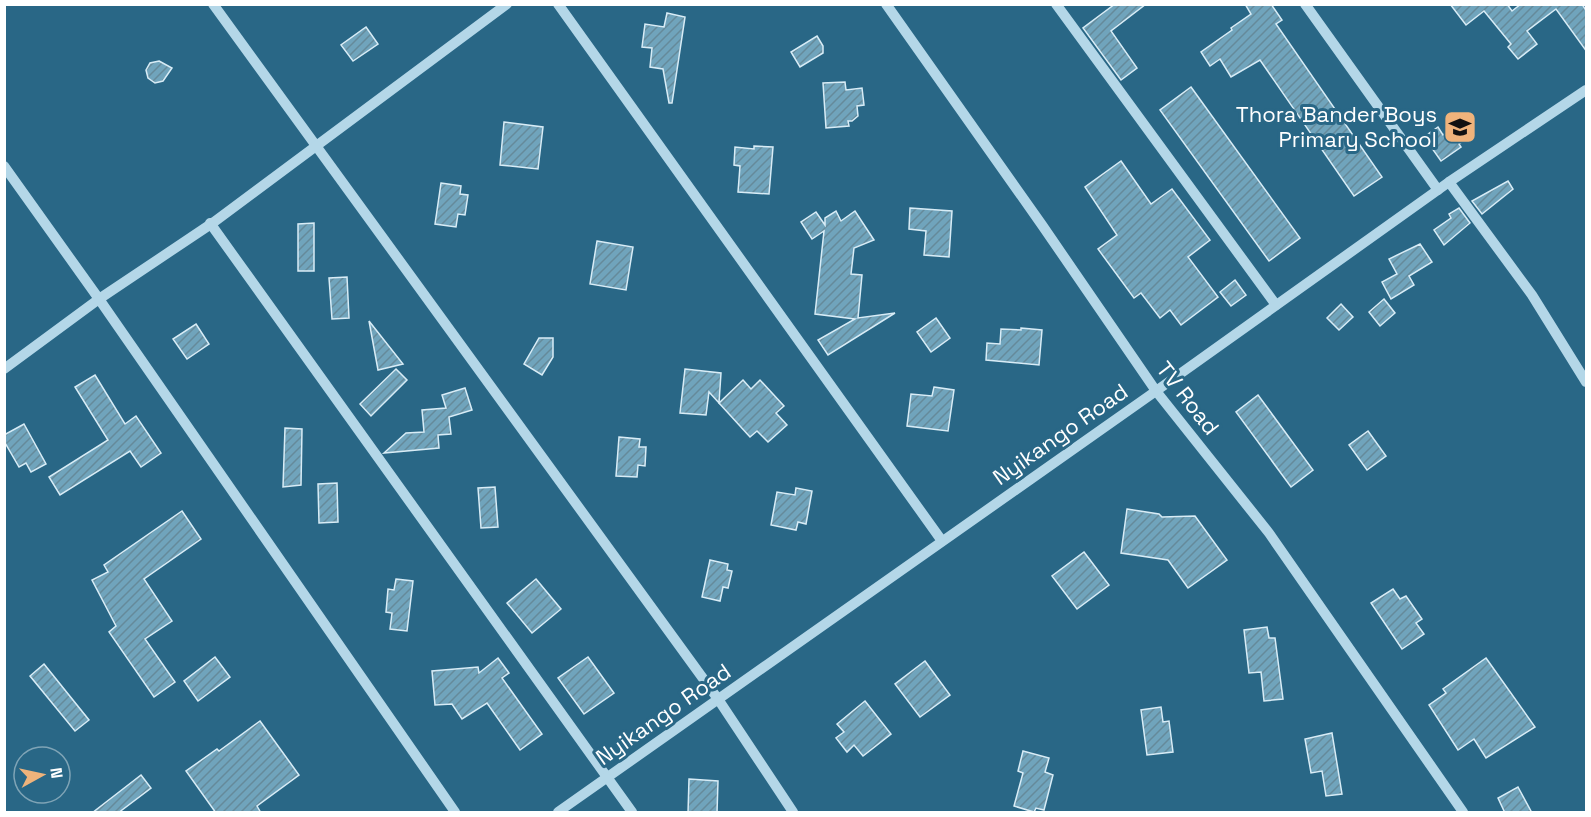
<svg xmlns="http://www.w3.org/2000/svg" width="1591" height="817" viewBox="0 0 1591 817" font-family="'Space Grotesk',sans-serif">
<defs>
<pattern id="building-hatch" width="6" height="6" patternUnits="userSpaceOnUse" patternTransform="scale(1.5)"><rect width="6" height="6" fill="#70a4bc"/><path d="M-1 1l2-2M0 6l6-6M5 7l2-2" fill="none" stroke="#658a9a"/></pattern>
</defs>
<rect width="100%" height="100%" fill="#296786"/>
<g fill="url(#building-hatch)" stroke="#d8ecf6" stroke-width="1.5">
<polygon points="1115,4 1146,4 1111,31 1137,68 1121,80 1083,28"/>
<polygon points="1245,4 1271,4 1282,20 1276,24 1382,177 1354,196 1260,60 1231,77 1220,59 1210,66 1201,52 1232,30 1231,28 1251,14"/>
<polygon points="1450,4 1507,4 1512,11 1521,4 1582,4 1587,12 1587,52 1556,9 1527,31 1537,44 1518,59 1508,47 1511,44 1484,11 1466,25"/>
<polygon points="667,13 685,17 672,103 669,103 663,69 650,67 652,48 642,47 645,24 664,27"/>
<polygon points="366,27 378,44 353,61 341,45"/>
<polygon points="817,36 823,46 823,53 800,67 791,52"/>
<polygon points="159,61 172,68 163,81 155,83 148,78 146,70 150,63"/>
<polygon points="845,82 846,90 862,88 864,105 857,106 858,116 852,121 848,121 849,126 826,128 823,83"/>
<polygon points="1191,87 1300,238 1269,261 1160,110"/>
<polygon points="504,122 543,127 538,169 500,165"/>
<polygon points="1460,124 1469,137 1459,144 1461,147 1441,161 1424,137 1438,127 1443,135"/>
<polygon points="754,146 773,147 769,194 738,192 740,166 734,165 735,147 754,149"/>
<polygon points="1121,161 1151,204 1172,189 1210,240 1188,257 1218,297 1181,325 1170,310 1160,318 1141,293 1134,298 1098,249 1117,235 1085,187"/>
<polygon points="1508,181 1513,189 1482,214 1472,201"/>
<polygon points="441,183 461,186 460,194 468,195 465,215 458,214 456,227 435,224"/>
<polygon points="910,208 952,211 949,257 924,255 926,231 909,229"/>
<polygon points="1459,208 1470,223 1444,245 1434,230 1451,218 1449,214"/>
<polygon points="836,211 841,221 855,211 874,240 854,248 851,274 862,275 858,318 895,313 828,355 818,340 855,319 815,314 824,231 812,239 801,222 816,212 825,225 825,218"/>
<polygon points="314,223 314,271 298,271 298,224"/>
<polygon points="597,241 633,247 626,290 590,284"/>
<polygon points="1420,244 1432,262 1409,276 1414,285 1391,299 1382,282 1397,274 1389,259"/>
<polygon points="347,277 349,318 332,319 329,278"/>
<polygon points="1235,280 1246,295 1231,306 1220,292"/>
<polygon points="1384,299 1395,313 1380,326 1369,312"/>
<polygon points="1341,304 1353,317 1339,330 1327,318"/>
<polygon points="936,318 950,338 931,352 917,332"/>
<polygon points="369,321 403,364 378,370"/>
<polygon points="196,324 209,344 187,359 173,339"/>
<polygon points="1021,328 1042,330 1039,365 986,360 987,343 1000,344 1001,329 1021,330"/>
<polygon points="539,338 553,338 553,357 542,375 524,364"/>
<polygon points="396,369 407,380 371,416 360,404"/>
<polygon points="685,369 721,373 719,403 709,392 706,415 680,413"/>
<polygon points="95,375 125,424 136,416 161,453 141,467 130,451 60,495 49,477 108,440 75,387"/>
<polygon points="743,380 751,389 760,380 784,406 776,413 787,425 768,442 757,431 750,437 719,403"/>
<polygon points="934,387 954,390 948,431 907,426 911,394 932,396"/>
<polygon points="465,388 472,410 449,417 451,434 438,435 439,448 384,453 406,433 424,432 422,410 446,408 442,395"/>
<polygon points="1258,395 1313,470 1291,487 1236,412"/>
<polygon points="24,424 46,464 31,472 26,463 19,467 4,441 4,435"/>
<polygon points="285,428 302,429 301,485 283,487"/>
<polygon points="1368,431 1386,456 1367,470 1349,445"/>
<polygon points="619,437 640,439 639,447 646,447 645,466 638,465 637,477 616,476"/>
<polygon points="337,483 338,522 319,523 318,484"/>
<polygon points="495,487 498,527 481,528 478,488"/>
<polygon points="796,488 812,491 806,524 798,522 796,530 771,525 777,492 795,495"/>
<polygon points="1127,509 1159,514 1162,517 1195,516 1227,560 1188,588 1168,560 1121,553"/>
<polygon points="182,511 201,539 144,579 172,621 145,639 175,682 154,697 109,632 116,626 92,580 108,572 104,565"/>
<polygon points="1084,552 1109,585 1077,609 1052,576"/>
<polygon points="710,560 728,564 727,570 732,571 728,588 723,587 720,601 702,597"/>
<polygon points="396,579 413,581 407,631 390,629 392,613 386,612 388,589 394,590"/>
<polygon points="536,579 561,609 532,633 507,603"/>
<polygon points="1393,589 1400,599 1406,596 1422,619 1416,623 1424,634 1402,649 1371,603"/>
<polygon points="1267,627 1269,638 1275,638 1283,699 1264,701 1261,672 1249,673 1244,630"/>
<polygon points="215,657 230,677 198,701 184,681"/>
<polygon points="588,657 614,693 584,714 558,678"/>
<polygon points="498,658 509,673 502,678 542,734 520,750 487,703 462,719 452,704 435,705 432,671 478,667 479,673"/>
<polygon points="1486,658 1535,727 1486,758 1474,739 1458,750 1429,705 1446,693 1443,689"/>
<polygon points="925,661 950,695 920,717 895,684"/>
<polygon points="44,664 89,720 75,731 30,676"/>
<polygon points="865,701 891,734 863,756 854,745 847,752 836,738 844,732 837,724"/>
<polygon points="1161,707 1163,722 1169,721 1173,752 1147,755 1141,710"/>
<polygon points="260,721 299,775 257,806 261,813 216,813 186,771 217,749 219,751"/>
<polygon points="1332,733 1342,794 1326,796 1322,771 1311,773 1305,739"/>
<polygon points="1023,751 1049,758 1045,772 1053,775 1044,810 1036,808 1034,812 1014,806 1023,773 1018,771"/>
<polygon points="141,775 151,788 118,813 92,813"/>
<polygon points="689,779 718,781 717,813 688,813"/>
<polygon points="1518,787 1532,813 1505,813 1498,798"/>
</g>
<g fill="none" stroke-linecap="round" stroke-linejoin="round">
<g stroke="#b4d7e8" stroke-width="10">
<polyline points="213,4 718,699 793,812"/>
<polyline points="558,4 942,541"/>
<polyline points="886,4 1042,225 1156,391 1269,533 1463,812"/>
<polyline points="1056,4 1276,305"/>
<polyline points="1305,4 1438,190"/>
<polyline points="4,166 99,299 455,812"/>
<polyline points="1449,182 1532,295 1586,382"/>
<polyline points="210,223 632,812"/>
<polyline points="4,369 99,299 214,222 507,4"/>
<polyline points="558,812 1156,391 1449,182 1586,90"/>
</g>
</g>
<defs>
<g id="school-square" transform="scale(1.725)"><rect x="-9" y="-9" width="18" height="18" rx="4" fill="#efb37b" stroke="#296786"/><path d="M0-5L7-2L0 1L-7-2ZM-4 1L0 2.5L4 1V4Q0 6-4 4Z" fill="#111"/></g>
</defs>
<g fill-rule="evenodd">
<use href="#school-square" x="1460" y="127"/>
</g>
<g text-anchor="middle" dominant-baseline="central" stroke-width="6" stroke-linejoin="round" paint-order="stroke">
<g font-size="22" fill="#fff" stroke="#296786" text-anchor="end">
<text x="1437" y="114">Thora Bander Boys<tspan x="1437" dy="25">Primary School</tspan></text>
</g>
<g font-size="22" fill="#fff" stroke="#296786">
<text transform="translate(1188 398) rotate(52)">TV Road</text>
<text transform="translate(1060 434) rotate(-35)">Nyikango Road</text>
<text transform="translate(663 714) rotate(-35)">Nyikango Road</text>
</g>
</g>
<rect width="1591" height="817" fill="none" stroke="#ffffff" stroke-width="12"/>
<g transform="translate(42 775) rotate(82)"><circle r="28" fill="#296786" stroke="#7fa4b6" stroke-width="1.5"/>
<path d="M0-4.5L10 22L0 15L-10 22Z" fill="#efb37b"/>
<text y="-9" font-size="16" font-weight="bold" text-anchor="middle" fill="#ffffff">N</text>
</g>
</svg>
